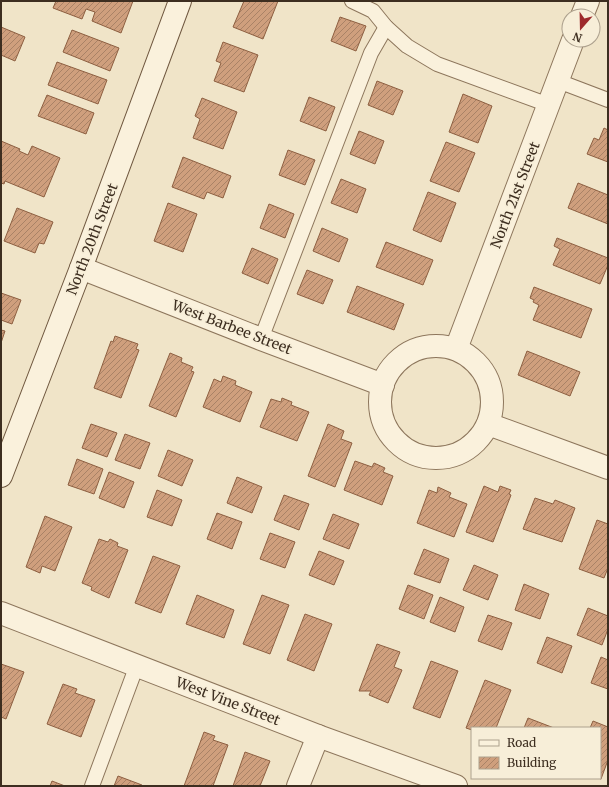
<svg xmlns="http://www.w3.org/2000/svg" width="609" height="787" viewBox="0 0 609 787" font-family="Merriweather,serif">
<defs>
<pattern id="building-hatch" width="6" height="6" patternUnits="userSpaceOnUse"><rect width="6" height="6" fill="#cf9f7d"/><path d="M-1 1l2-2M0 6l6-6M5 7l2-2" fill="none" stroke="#a98266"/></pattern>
</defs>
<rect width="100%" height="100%" fill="#f0e4c8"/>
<g fill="url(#building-hatch)" stroke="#8d5f41">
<polygon points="56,1 133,1 121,33 92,21 95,12 86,9 82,19 53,8"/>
<polygon points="244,1 278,1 263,39 233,27"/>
<polygon points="340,17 366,26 356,51 331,41"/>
<polygon points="1,27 25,37 15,61 1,55"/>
<polygon points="72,30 119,48 110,71 63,52"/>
<polygon points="223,42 258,55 244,92 214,81 221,63 216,61"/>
<polygon points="57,62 107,80 98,104 48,85"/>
<polygon points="377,81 403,91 393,115 368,105"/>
<polygon points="463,94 492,106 478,143 449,132"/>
<polygon points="47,95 94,113 86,134 38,116"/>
<polygon points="309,97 335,107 326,131 300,121"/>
<polygon points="202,98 237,112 223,149 193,138 200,119 195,116"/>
<polygon points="604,128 608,130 608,162 587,154 594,138 599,140"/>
<polygon points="359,131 384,141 375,164 350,154"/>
<polygon points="1,141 20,149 19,151 28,155 32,146 60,158 44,197 5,181 4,184 1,183"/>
<polygon points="446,142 475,153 459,192 430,181"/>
<polygon points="288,150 315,160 305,185 279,175"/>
<polygon points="183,157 231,176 223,198 207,192 204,199 172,187"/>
<polygon points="341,179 366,189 357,213 331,203"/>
<polygon points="578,183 608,195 608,224 568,208"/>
<polygon points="428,192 456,203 441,242 413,230"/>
<polygon points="168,203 197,214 183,252 154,241"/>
<polygon points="269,204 294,214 285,238 260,228"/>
<polygon points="17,208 53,222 44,244 39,243 35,253 4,241"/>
<polygon points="322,228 348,239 339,262 313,251"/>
<polygon points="557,238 608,258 608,265 600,284 553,265 560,249 554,246"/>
<polygon points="386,242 433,260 423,285 376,267"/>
<polygon points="252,248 278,259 268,284 242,273"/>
<polygon points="307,270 333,280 323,304 297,294"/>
<polygon points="357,286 404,304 394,330 347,312"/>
<polygon points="534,287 592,309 581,338 533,320 539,305 533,302 534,300 530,298"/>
<polygon points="1,293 21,300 12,324 1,320"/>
<polygon points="1,330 5,331 1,343"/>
<polygon points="115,336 138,344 136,349 139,350 121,398 94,388 111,341 113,342"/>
<polygon points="527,351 580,372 570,396 518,375"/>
<polygon points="170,353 182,358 181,362 193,367 191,371 194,372 176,417 149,406"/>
<polygon points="223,376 236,381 235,385 252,392 240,422 203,407 214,379 221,382"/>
<polygon points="282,398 292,402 291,405 309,412 297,441 260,427 271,399 281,402"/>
<polygon points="91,424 117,433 107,457 82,448"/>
<polygon points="328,424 344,431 341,439 352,443 335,487 308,476"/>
<polygon points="125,434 150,443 140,469 115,460"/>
<polygon points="168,450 193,460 182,486 158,476"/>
<polygon points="77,459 103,469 94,494 68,485"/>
<polygon points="355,461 372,467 374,463 385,468 383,472 393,476 382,505 344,490"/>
<polygon points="109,472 134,482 124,508 99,498"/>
<polygon points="237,477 262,487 252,513 227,503"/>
<polygon points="484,486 498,492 500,486 511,490 509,494 511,495 493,542 466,532"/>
<polygon points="438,487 451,493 449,497 467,504 454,537 417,523 429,490 437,493"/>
<polygon points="157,490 182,500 172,526 147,517"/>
<polygon points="284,495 309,504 299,530 274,520"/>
<polygon points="535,498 553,504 555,500 575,508 562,542 523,529"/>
<polygon points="217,513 242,522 232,549 207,539"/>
<polygon points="333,514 359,524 349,549 323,539"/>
<polygon points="45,516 72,527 55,571 42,566 40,573 26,567"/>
<polygon points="597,520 608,524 608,568 604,578 579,569"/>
<polygon points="270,533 295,542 285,568 260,559"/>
<polygon points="99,539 108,542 110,539 118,543 117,546 128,550 109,598 91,590 92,587 82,583"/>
<polygon points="424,549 449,559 440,583 414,574"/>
<polygon points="319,551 344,561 334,585 309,575"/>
<polygon points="153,556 180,566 161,613 135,603"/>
<polygon points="474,565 498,575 488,600 463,590"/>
<polygon points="524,584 549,594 540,619 515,610"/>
<polygon points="408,585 433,595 424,619 399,609"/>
<polygon points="197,595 234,610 224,638 186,624"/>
<polygon points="262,595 289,605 270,654 243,644"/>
<polygon points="440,597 464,607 455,632 430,622"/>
<polygon points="588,608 608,616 608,629 602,645 577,635"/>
<polygon points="305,614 332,624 314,671 287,660"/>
<polygon points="488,615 512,623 502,650 478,641"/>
<polygon points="547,637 572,646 562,673 537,663"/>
<polygon points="377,644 400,652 394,667 402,670 388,703 369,695 371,691 359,691"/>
<polygon points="601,657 608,660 608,689 591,683"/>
<polygon points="431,661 458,671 440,718 413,708"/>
<polygon points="1,664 24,672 6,719 1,717"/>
<polygon points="485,680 511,690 496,728 472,728 472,730 466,728"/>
<polygon points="63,684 77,689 75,693 95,700 81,737 47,724"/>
<polygon points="528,718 554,728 524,728"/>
<polygon points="593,721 608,727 608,760 601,779 598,778 600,778 600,728 590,728"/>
<polygon points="204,732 215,736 213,740 228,745 213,786 184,786"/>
<polygon points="245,752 270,761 260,786 233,786"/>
<polygon points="118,776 142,785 142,786 114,786"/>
<polygon points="52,781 65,786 50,786"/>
</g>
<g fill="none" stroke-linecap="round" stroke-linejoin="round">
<g stroke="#8d765c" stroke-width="16">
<g id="service">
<polyline points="352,1 373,11 386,27 407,46 437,64 549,105"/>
<polyline points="558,81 608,100"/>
<polyline points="261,339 371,53 386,27"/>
<polyline points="92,786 137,665"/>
</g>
</g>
<g stroke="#8d765c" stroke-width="24">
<g id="minor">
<polyline points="582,16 588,1"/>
<polyline points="81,268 261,339 383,385"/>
<circle cx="436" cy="402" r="56"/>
<polyline points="456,349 573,40"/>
<polyline points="488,424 608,468"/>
<polyline points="1,613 318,736 456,786"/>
<polyline points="298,786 318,736"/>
</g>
</g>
<g stroke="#6f573f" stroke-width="24">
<polyline id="secondary" points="1,476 81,268 180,1"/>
</g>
<use href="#service" stroke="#faf1dc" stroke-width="14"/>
<use href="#minor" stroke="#faf1dc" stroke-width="22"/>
<use href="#secondary" stroke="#faf1dc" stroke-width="22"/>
</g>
<g text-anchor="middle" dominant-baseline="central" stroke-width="3.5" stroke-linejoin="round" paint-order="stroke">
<g font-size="14" fill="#3d2e20" stroke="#f7eed8">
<text transform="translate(515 195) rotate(-69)">North 21st Street</text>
<text transform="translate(92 239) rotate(-69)">North 20th Street</text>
<text transform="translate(232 327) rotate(21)">West Barbee Street</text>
<text transform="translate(228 701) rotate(21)">West Vine Street</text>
</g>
</g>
<rect width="609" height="787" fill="none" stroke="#3d2e20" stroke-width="4"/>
<rect x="471" y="727" width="130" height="52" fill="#f7eed8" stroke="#ada18e"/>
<rect x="479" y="740" width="20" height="6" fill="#faf1dc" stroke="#ada18e"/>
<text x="507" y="747" font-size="12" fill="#3d2e20">Road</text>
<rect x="479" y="757" width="20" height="12" fill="url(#building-hatch)" stroke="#ada18e"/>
<text x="507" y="767" font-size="12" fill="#3d2e20">Building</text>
<g transform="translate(581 28) rotate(200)"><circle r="19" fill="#f7eed8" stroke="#ada18e"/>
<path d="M0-3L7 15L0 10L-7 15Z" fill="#9e2a2b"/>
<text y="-6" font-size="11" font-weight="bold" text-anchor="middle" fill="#3d2e20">N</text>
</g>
</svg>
